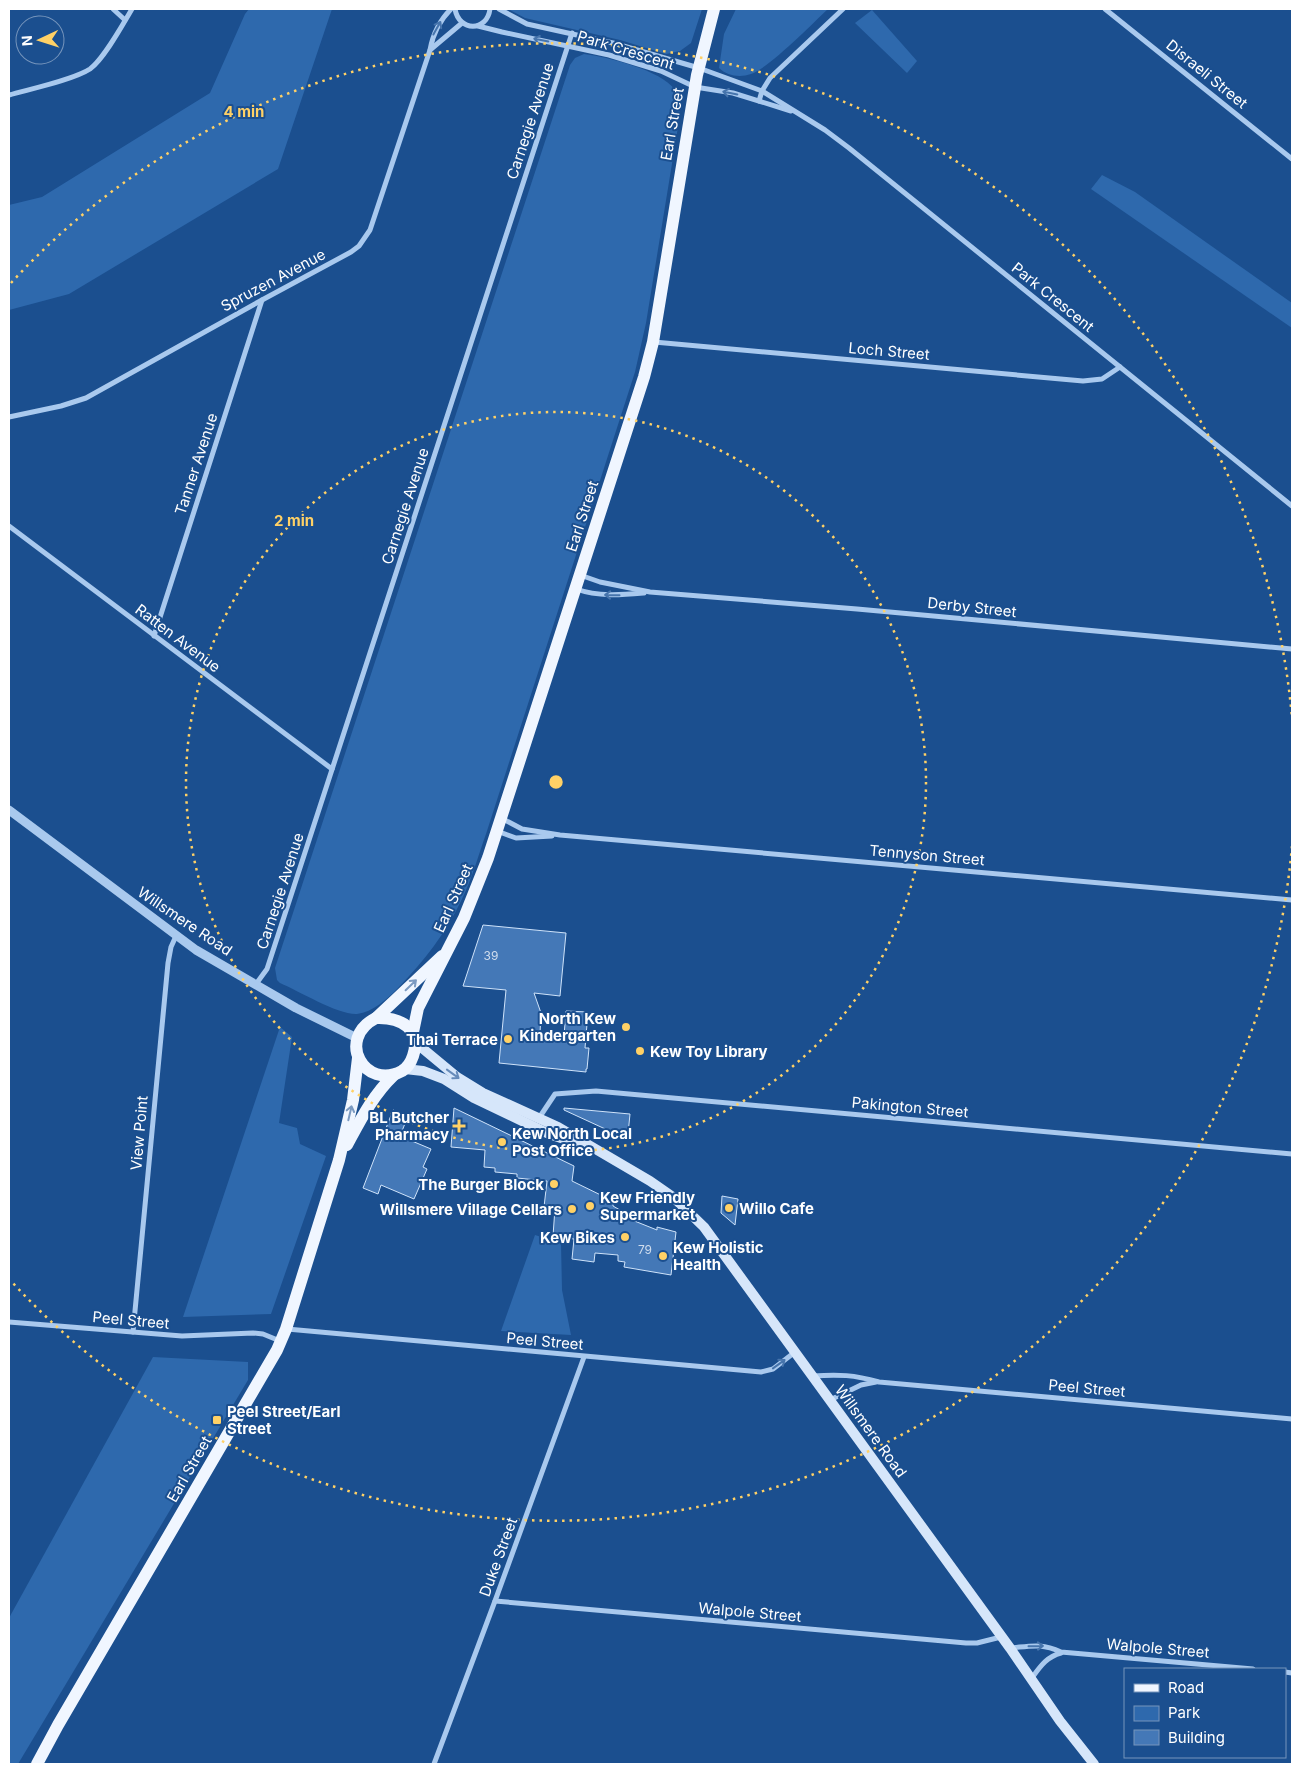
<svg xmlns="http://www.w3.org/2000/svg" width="1301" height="1773" viewBox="0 0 1301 1773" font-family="Inter,sans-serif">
<rect width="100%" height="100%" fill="#1b4f8f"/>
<g fill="#2e69ad">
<polygon points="249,9 332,9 278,169 69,294 9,310 9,205 42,197 210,93 245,14"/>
<polygon points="508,9 702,9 691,43 680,51 666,54 620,40 525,18"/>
<path d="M 736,9 L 828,9 C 812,24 769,68 751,74 C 740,78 727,76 719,68 L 724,34 Z"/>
<polygon points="872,10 917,61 907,73 855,23"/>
<path d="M 584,54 C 608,57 661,70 675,90 C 683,102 679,119 677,133 L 646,323 L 635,372 L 486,834 C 478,856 472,879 462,899 C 446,933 424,961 398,988 C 387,999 373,1012 357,1014 C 338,1015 299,991 280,983 L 277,980 L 275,968 L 570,65 L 575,58 Z"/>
<polygon points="1102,175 1135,192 1292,303 1292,328 1091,189"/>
<polygon points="280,1027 292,1037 279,1123 297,1128 300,1144 326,1156 271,1314 183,1317"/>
<polygon points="535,1235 561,1243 562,1290 571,1335 501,1331"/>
<polygon points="153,1357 248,1362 248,1380 18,1764 9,1764 9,1618"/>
</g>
<g fill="#4478b7" stroke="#cfe3fa">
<polygon points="483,925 566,933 560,996 534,993 541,1013 540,1033 564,1036 566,1011 588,1012 585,1048 589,1048 587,1069 586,1069 586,1072 499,1063 506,990 463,986"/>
<polygon points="454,1108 574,1166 572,1181 613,1201 613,1206 632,1217 632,1220 657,1230 657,1227 676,1232 671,1275 624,1267 625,1262 618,1261 618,1255 595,1253 594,1262 572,1259 574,1239 553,1236 555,1208 544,1207 547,1181 517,1178 517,1174 495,1172 495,1168 484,1167 485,1150 451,1147"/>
<polygon points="564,1108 630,1114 628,1134 614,1133 564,1110"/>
<polygon points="393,1110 408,1116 400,1136 431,1149 423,1167 427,1169 414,1199 381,1185 378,1194 363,1188"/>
<polygon points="722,1196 738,1199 735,1225 721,1213"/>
</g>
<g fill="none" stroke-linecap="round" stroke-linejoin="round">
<g stroke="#a9c9ee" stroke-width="5">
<polyline points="113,9 125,20"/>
<path d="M 455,9 C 459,32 487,32 490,9"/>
<polyline points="499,9 527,24 613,43 699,68 762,91 825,130 849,148 1292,506"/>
<polyline points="1105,9 1292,159"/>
<polyline points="478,26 502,32 609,55 661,71 695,87 733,93 791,111"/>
<polyline points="430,50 462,23"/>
<path d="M 9,95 C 30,89 73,80 90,69 C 104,59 123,24 132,9"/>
<polyline points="759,101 762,91 770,78 843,9"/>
<polyline points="654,342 1083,381 1102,379 1120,367"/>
<path d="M 9,417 L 61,406 L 86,398 L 262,300 L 351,252 L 359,246 L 370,230 L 430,50 C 433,33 439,21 451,9"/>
<polyline points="9,526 332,769"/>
<polyline points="580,575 600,582 650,592 857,609 1292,649"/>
<path d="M 576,589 C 599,597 621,595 644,593"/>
<polyline points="154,636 262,300"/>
<polyline points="501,818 522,829 560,835 1292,900"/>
<polyline points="497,831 516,838 552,836"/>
<polyline points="256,984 267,969 572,33"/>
<polyline points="539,1118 555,1094 596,1091 1292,1154"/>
<polyline points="9,1322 182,1336 253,1333 263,1334 280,1341"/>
<polyline points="287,1329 761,1372 773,1369 795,1352"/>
<polyline points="133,1332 168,963 171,947 176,936"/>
<path d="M 813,1376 C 839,1374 854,1375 879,1382 L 1292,1419"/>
<polyline points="830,1400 861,1385 876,1382"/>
<polyline points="495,1601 966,1643 977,1643 1001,1637"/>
<path d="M 1010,1648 C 1032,1646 1041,1643 1061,1652 L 1253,1669"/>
<polyline points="1285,1672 1292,1673"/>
<path d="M 1031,1679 C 1040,1667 1046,1657 1061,1653"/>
<polyline points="434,1764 495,1601 584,1357"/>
</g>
<polyline stroke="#a9c9ee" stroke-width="9" points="9,810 196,950 296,1008 357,1038"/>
<g stroke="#d6e6fa" stroke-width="10">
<polyline points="416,1043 457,1077 483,1093 558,1127 650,1181 673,1197 704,1227 1010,1648 1060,1721 1094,1764"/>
<polyline points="405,1069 423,1071 444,1079 474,1098 549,1134 576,1143"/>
</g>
<g stroke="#f0f6ff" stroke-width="12">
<path d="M 376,1018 C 401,1017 422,1029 413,1056 C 411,1062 407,1068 402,1071 C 365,1091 335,1039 376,1018 Z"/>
<polyline points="376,1018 442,956"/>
<polyline points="413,1032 418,1008 464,918 488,858 644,377 653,342 697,75 714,9"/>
<path d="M 347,1145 C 361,1119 373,1095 394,1075"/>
<polyline points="37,1764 58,1725 277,1350 286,1329 339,1160 353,1100 358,1058"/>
</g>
</g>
<defs><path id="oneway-shaft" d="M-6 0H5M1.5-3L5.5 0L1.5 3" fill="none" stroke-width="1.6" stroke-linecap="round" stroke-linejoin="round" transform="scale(1.25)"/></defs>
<g stroke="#4674ac">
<use href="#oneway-shaft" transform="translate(437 28) rotate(-61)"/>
<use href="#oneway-shaft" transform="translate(541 40) rotate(-169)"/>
<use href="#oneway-shaft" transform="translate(730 93) rotate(-169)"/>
<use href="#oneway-shaft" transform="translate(612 595) rotate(-179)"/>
<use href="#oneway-shaft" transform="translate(779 1364) rotate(-36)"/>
<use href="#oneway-shaft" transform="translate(1036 1646) rotate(-1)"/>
</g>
<g stroke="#7b9ac1">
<use href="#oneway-shaft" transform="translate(411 985) rotate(-44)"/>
<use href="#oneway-shaft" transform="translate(350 1113) rotate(-77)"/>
</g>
<use stroke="#668bba" href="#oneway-shaft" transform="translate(453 1074) rotate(36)"/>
<g fill="none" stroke="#ffd166" stroke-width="2.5" stroke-dasharray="2.5 5">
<circle cx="556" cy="782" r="370"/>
<path d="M1292 846A739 739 0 0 1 11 1281M11 283A739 739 0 0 1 1292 718"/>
</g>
<g fill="#ffd166" stroke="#1b4f8f" stroke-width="2">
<circle cx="626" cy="1027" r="5"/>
<circle cx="508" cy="1039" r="5"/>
<circle cx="640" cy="1051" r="5"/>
<path d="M456.5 1118.5h5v5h5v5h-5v5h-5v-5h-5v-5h5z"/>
<circle cx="502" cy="1142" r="5"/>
<circle cx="554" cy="1184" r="5"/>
<circle cx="590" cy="1206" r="5"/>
<circle cx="729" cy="1208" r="5"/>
<circle cx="572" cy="1209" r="5"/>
<circle cx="625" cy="1237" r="5"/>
<circle cx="663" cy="1256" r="5"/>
<rect x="212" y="1415" width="10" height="10" rx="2.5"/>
</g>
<g text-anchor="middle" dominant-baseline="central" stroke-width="4" stroke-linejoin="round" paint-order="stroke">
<g font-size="12" fill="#d0dded">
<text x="491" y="955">39</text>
<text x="645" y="1249">79</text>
</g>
<g font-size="15" fill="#fff" stroke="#1b4f8f">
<text transform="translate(626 50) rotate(17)">Park Crescent</text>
<text transform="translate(1207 74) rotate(39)">Disraeli Street</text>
<text transform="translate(530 121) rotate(-72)">Carnegie Avenue</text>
<text transform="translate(672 124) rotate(-80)">Earl Street</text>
<text transform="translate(273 280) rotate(-28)">Spruzen Avenue</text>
<text transform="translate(1053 297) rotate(39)">Park Crescent</text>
<text transform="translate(889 351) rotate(5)">Loch Street</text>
<text transform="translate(196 464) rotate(-72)">Tanner Avenue</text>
<text transform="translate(405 506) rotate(-72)">Carnegie Avenue</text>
<text transform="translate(582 516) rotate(-72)">Earl Street</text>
<text transform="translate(972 607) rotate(6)">Derby Street</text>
<text transform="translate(178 638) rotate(37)">Ratten Avenue</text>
<text transform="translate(927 855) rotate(5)">Tennyson Street</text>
<text transform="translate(280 891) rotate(-72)">Carnegie Avenue</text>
<text transform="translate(453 898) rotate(-66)">Earl Street</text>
<text transform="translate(185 921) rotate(34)">Willsmere Road</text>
<text transform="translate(910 1107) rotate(5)">Pakington Street</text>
<text transform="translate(139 1133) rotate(-85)">View Point</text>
<text transform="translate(131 1320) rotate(5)">Peel Street</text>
<text transform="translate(545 1341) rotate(5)">Peel Street</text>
<text transform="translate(1087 1388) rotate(5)">Peel Street</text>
<text transform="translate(871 1431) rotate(54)">Willsmere Road</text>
<text transform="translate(189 1469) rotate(-60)">Earl Street</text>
<text transform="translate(498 1557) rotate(-70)">Duke Street</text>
<text transform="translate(750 1612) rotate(5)">Walpole Street</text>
<text transform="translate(1158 1648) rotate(5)">Walpole Street</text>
</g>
<g font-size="15" font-weight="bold" fill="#fff" stroke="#1b4f8f" text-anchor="end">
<text x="616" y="1018">North Kew<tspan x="616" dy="17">Kindergarten</tspan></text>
<text x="498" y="1039">Thai Terrace</text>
<text x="650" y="1051" text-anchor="start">Kew Toy Library</text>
<text x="449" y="1117">BL Butcher<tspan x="449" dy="17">Pharmacy</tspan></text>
<text x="512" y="1133" text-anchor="start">Kew North Local<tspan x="512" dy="17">Post Office</tspan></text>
<text x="544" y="1184">The Burger Block</text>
<text x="600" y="1197" text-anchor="start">Kew Friendly<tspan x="600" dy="17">Supermarket</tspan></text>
<text x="739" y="1208" text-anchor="start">Willo Cafe</text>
<text x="562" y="1209">Willsmere Village Cellars</text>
<text x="615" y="1237">Kew Bikes</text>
<text x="673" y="1247" text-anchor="start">Kew Holistic<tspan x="673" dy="17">Health</tspan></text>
<text x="227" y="1411" text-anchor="start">Peel Street/Earl<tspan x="227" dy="17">Street</tspan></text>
</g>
</g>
<circle cx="556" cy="782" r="8" fill="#ffd166" stroke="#1b4f8f" stroke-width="2.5"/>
<g font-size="15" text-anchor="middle" font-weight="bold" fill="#ffd166" stroke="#1b4f8f" stroke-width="4" stroke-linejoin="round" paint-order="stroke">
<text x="244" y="117">4 min</text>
<text x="294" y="526">2 min</text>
</g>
<rect width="1301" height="1773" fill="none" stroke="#ffffff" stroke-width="20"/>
<rect x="1124" y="1668" width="162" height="90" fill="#1b4f8f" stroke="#7695bc"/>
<rect x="1134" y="1684" width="25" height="8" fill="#f0f6ff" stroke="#7695bc"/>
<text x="1168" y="1693" font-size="15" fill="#ffffff">Road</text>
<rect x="1134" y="1706" width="25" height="15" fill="#2e69ad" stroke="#7695bc"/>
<text x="1168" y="1718" font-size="15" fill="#ffffff">Park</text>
<rect x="1134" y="1730" width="25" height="15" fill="#4478b7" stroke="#7695bc"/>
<text x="1168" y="1743" font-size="15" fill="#ffffff">Building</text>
<g transform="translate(40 40) rotate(266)"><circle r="24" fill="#1b4f8f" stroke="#7695bc"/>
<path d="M0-4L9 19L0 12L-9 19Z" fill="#ffd166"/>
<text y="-8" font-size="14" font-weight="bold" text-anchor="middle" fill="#ffffff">N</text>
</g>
</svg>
